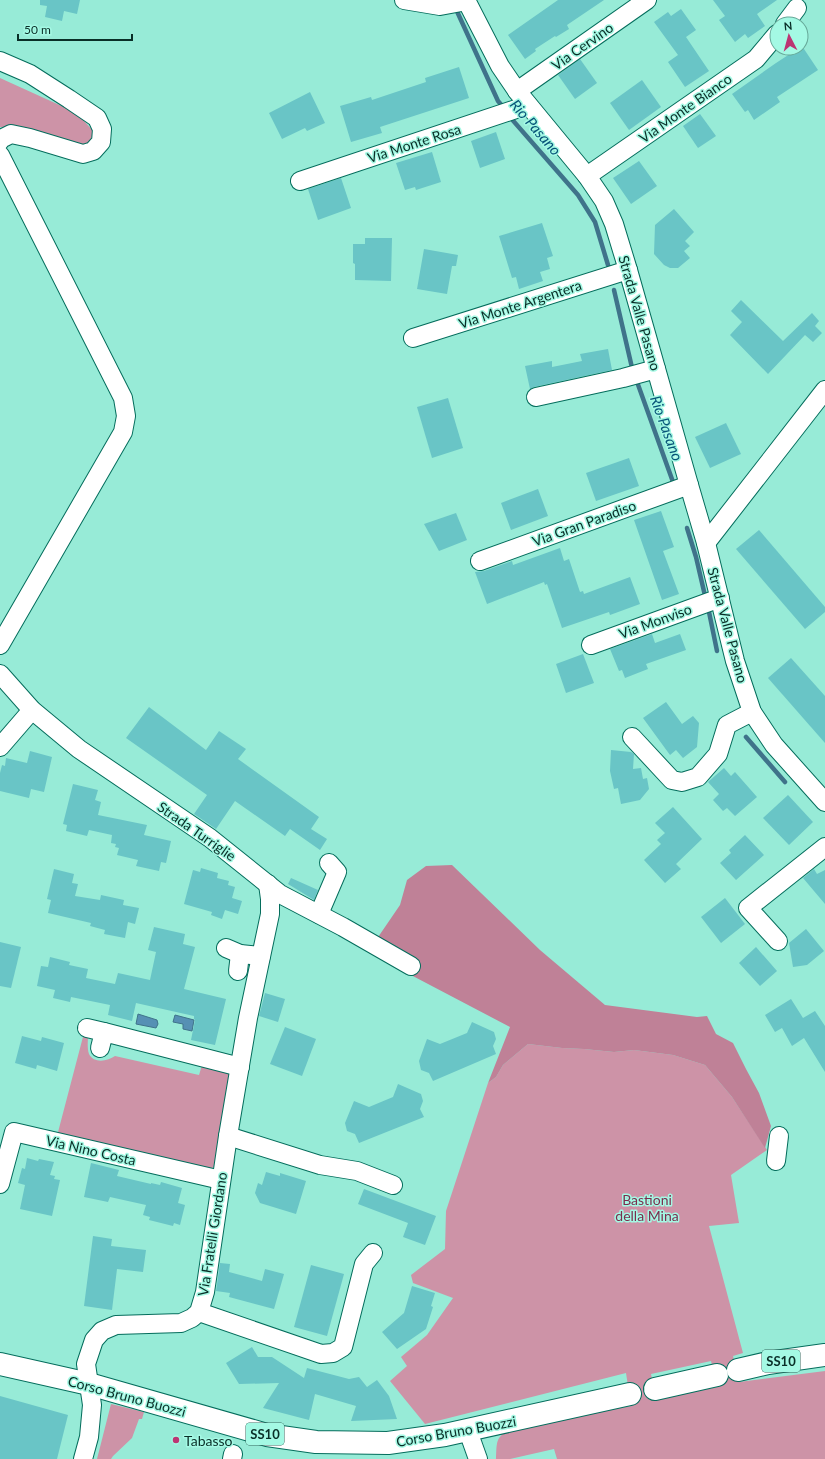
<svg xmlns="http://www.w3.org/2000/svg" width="825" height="1459" viewBox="0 0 825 1459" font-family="Lato,sans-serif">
<rect width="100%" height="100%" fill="#97ebd7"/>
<g fill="#cd93a7" fill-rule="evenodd">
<polygon points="0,78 77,113 94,132 89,144 80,147 39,132 0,127"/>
<path d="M 84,1033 L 88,1035 C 88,1041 87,1048 89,1054 C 94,1064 108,1061 115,1056 L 199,1075 L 203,1062 L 232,1069 L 217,1164 L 211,1169 L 57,1136 Z"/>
<path d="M 528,1044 L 562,1048 L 584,1049 L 614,1052 L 634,1050 L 673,1055 L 705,1065 L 732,1097 L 767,1150 L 731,1175 L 739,1223 L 709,1226 L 743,1353 L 733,1356 L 739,1382 L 825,1371 L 825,1459 L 557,1459 L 554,1449 L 510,1459 L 496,1459 C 497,1442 495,1437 511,1429 L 631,1406 L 626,1373 L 425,1424 L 390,1381 L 407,1366 L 401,1357 L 427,1335 L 453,1298 L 413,1283 L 411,1275 L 445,1249 L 446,1211 L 488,1083 L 496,1077 L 503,1065 ZM 711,1361 L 717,1387 L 656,1400 L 651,1374 Z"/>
<polygon points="111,1404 144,1412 142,1419 139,1419 132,1438 113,1456 111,1459 97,1459"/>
</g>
<polygon fill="#bf8197" points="452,865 540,950 605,1005 697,1017 707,1016 716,1034 733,1043 746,1069 759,1093 771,1126 765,1148 732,1097 705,1065 673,1055 634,1050 614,1052 584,1049 562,1048 528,1044 503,1065 496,1077 488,1083 510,1027 369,953 372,946 400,905 407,880 426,866"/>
<g fill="#5690b4" stroke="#3f738a">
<polygon points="138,1014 157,1020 158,1024 156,1028 136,1024"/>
<polygon points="175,1015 194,1020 192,1031 183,1029 183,1024 173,1022"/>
</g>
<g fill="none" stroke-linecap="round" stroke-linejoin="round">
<g stroke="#3f738a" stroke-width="4.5">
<polyline points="455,7 498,101 504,108"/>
<polyline points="509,116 578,195 595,222 608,265"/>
<polyline points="614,290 633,372"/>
<polyline points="636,379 673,482"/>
<polyline points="687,528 696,557 706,600"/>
<polyline points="708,607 717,651"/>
<polyline points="746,737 785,782"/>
</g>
</g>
<g fill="#69c5c6">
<polygon points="40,0 80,0 77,14 64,11 62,21 45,17 47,6 40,5"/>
<polygon points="558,0 604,0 567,25 569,29 556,37 555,36 535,49 536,51 525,59 508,35"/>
<polygon points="713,0 777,0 757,14 765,26 748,38 745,34 735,42 719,20 725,16"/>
<polygon points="681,9 696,30 686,37 709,71 685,87 668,62 678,55 654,22 668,12 671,16"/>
<polygon points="802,46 818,70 777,97 780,102 754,120 748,110 745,112 732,94 776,63 799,48 801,48"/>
<polygon points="580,59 597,83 575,99 558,75"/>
<polygon points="459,67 469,98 380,127 382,133 351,142 340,106 371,97 372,100 426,82 425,78"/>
<polygon points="642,80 661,107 629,130 610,103"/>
<polygon points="310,92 325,123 307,131 305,128 282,139 269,113"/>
<polygon points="700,114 716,136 698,148 683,126"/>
<polygon points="496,132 505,159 480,168 471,141"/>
<polygon points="432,152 441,182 416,190 415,187 405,190 396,163"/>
<polygon points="639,161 657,186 631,204 613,178"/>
<polygon points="341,178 351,208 318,220 308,189"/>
<polygon points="674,209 694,232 685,241 690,246 684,251 690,258 678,268 670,268 664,265 654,254 655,225"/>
<polygon points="542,223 553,256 547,258 550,269 540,272 543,281 519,289 516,277 512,278 499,236"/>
<polygon points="365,238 392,238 391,281 355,280 355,264 353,263 353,244 365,244"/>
<polygon points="424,249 458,255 456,266 452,266 447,294 417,289"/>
<polygon points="741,300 783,341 812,313 819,321 815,326 822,333 813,342 805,335 768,374 730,335 742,322 731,311"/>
<polygon points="608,349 612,370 534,387 530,389 525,366 552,361 552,367 582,361 580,354"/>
<polygon points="448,398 463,448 432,458 417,407"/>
<polygon points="726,423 741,454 710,468 695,437"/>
<polygon points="629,458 639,486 596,501 586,473"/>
<polygon points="538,489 548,516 511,530 501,503"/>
<polygon points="661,511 674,547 663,551 679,594 662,600 634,520"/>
<polygon points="456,513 467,540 439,551 424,524"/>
<polygon points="759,530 825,607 825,612 805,629 736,549"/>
<polygon points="560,548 564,561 569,559 580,592 583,591 584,594 630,577 640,604 610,615 609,612 562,628 547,584 545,585 544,582 487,604 475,572 484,571 512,561 513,565"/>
<polygon points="652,634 655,643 680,634 686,650 646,664 648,669 625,678 622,670 619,671 610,649"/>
<polygon points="583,654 594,683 566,693 556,664"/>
<polygon points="791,658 825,696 825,743 768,678"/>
<polygon points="666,702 682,724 693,716 699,723 697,747 683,758 676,750 670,755 643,718"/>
<polygon points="149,707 206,750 219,731 246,749 238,759 319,817 311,829 327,839 320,850 290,829 285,836 235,801 216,829 194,814 207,795 126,738"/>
<polygon points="611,750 631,752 634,754 633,769 641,768 643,779 647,778 649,789 640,800 621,804 618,788 614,789 610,771"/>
<polygon points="30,751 52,757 44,792 31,789 29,798 0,791 0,773 2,765 5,766 6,758 27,763"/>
<polygon points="724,768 731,776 735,772 757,797 735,816 727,808 723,811 713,800 719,794 708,782"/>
<polygon points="73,784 98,790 95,800 101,802 98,815 147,825 144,835 171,841 166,863 161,862 159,871 136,866 138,860 117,855 119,848 115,847 116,844 111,843 112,835 89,830 87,836 66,831 67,825 63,824"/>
<polygon points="788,795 813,822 789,845 763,818"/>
<polygon points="673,807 702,839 676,864 681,869 665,883 644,860 661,844 657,840 665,833 655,823"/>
<polygon points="745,835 764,855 736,880 720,863 731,853 729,850"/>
<polygon points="201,868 218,873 217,878 229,881 228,885 235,887 232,898 242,901 238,914 225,910 222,919 211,915 212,912 184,904 193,870 200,872"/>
<polygon points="54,869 74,874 72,883 78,884 75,896 100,900 101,895 124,900 123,905 139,908 135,924 128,922 125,938 104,934 105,930 90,926 91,923 48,913 51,900 47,899"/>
<polygon points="814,869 817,874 825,870 825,904 803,878"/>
<polygon points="291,878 318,890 314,900 288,884"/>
<polygon points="725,898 745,924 721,943 701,917"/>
<polygon points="154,927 185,934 183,944 195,947 184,989 226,999 215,1045 191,1040 195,1020 194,1019 194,1016 136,1003 132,1021 108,1015 110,1005 71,997 70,1002 53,998 55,990 37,986 41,966 48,967 50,957 70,962 69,965 88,969 86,978 115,984 118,973 150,980 156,952 148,950"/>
<polygon points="806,929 824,951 807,965 793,967 789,943"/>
<polygon points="0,942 21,947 11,988 0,986"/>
<polygon points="756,947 777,971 760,986 739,963"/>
<polygon points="265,993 285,999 278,1022 259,1016"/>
<polygon points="791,999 803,1018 815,1011 825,1026 825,1072 804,1038 792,1046 782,1028 775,1032 765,1015"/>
<polygon points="472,1022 494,1032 496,1039 493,1046 496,1054 433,1081 429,1073 421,1070 419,1061 427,1039 440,1044 467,1033"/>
<polygon points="285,1027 316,1039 302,1076 270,1064"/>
<polygon points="22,1036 41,1041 42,1037 64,1043 57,1071 37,1065 36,1069 15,1063"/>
<polygon points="398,1084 421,1094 423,1101 420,1109 424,1117 359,1143 355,1134 347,1131 345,1123 354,1101 369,1107 393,1097"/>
<polygon points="27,1158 38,1161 39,1159 54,1162 50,1175 55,1176 54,1179 60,1180 52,1216 20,1209 25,1185 18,1183 22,1168 25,1169"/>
<polygon points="91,1163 119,1170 117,1176 151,1184 151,1183 160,1185 161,1182 182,1188 178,1203 185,1205 180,1225 174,1223 173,1226 149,1220 150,1217 143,1215 146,1205 110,1197 108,1202 84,1197"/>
<polygon points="266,1172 280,1176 280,1173 306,1181 296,1214 260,1203 255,1193 258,1183 262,1185"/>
<polygon points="364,1189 436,1216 425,1245 403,1237 408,1223 358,1204"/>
<polygon points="93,1236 112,1239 111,1246 146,1250 143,1272 117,1269 112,1310 84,1306"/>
<polygon points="220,1263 230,1264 229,1272 262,1281 265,1269 284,1274 274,1309 229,1297 230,1293 216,1291"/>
<polygon points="311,1265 344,1274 327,1336 294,1327"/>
<polygon points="412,1286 435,1293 431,1306 433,1307 426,1329 397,1349 382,1332 404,1313"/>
<polygon points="252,1347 258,1357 272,1357 304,1378 307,1368 349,1379 359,1377 367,1387 377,1380 389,1396 397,1419 351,1421 356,1406 315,1394 309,1420 263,1408 279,1383 239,1384 226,1363"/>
<polygon points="0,1396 68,1415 57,1459 0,1459"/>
</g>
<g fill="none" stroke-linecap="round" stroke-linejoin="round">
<g stroke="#046d5c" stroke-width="20">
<g id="minor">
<polyline points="404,0 440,6 467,1"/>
<polyline points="466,0 500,66 517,91 587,176 604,201 614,224 628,270 689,485 706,543 735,661 752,712 774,745 825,802"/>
<polyline points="785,24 797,8"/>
<polyline points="0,61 30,74 69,99 97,118 102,129 101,142 93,151 83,154 30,138 11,134 1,139 0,141"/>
<polyline points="517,91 647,0"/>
<polyline points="0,155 123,398 126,416 123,432 0,645"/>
<polyline points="587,176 756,59 777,34"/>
<polyline points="300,181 528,105"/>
<polyline points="413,338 628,270"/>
<polyline points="536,397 623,378 656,369"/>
<polyline points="706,543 825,390"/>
<polyline points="480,561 689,485"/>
<polyline points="591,645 720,598"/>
<polyline points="0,674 32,710 79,749 210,838 280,894 343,927 411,966"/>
<polyline points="632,737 672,780 682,782 698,777 718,754 727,725 752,712"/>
<polyline points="0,747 32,710"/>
<polyline points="319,914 337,872 329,863"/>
<polyline points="778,941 748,908 825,847"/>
<polyline points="226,948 240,954 261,956"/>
<polyline points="238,971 240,954"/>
<polyline points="87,1028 104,1032"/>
<polyline points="100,1048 104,1032 240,1067"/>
<polyline points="228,1136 320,1165 357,1171 393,1185"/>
<polyline points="776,1161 779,1136"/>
<polyline points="0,1184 14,1132 221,1180"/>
<polyline points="199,1312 321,1354 333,1353 343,1347 364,1264 373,1253"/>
<polyline points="468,1431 478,1459"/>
<polyline points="83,1459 89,1437 92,1405 86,1364 94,1340 102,1331 116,1325 181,1323 192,1318 199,1312 205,1292 228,1136 248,1018 270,914 270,899 268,884"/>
<polyline points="232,1459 233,1454"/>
</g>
</g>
<g stroke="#046d5c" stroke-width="24">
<g id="major">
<polyline points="0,1364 89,1384 267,1435 316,1442 388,1443 445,1435 630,1394"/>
<polyline points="738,1370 768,1363 825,1355"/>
<polyline points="655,1389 717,1375"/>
</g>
</g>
<use href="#minor" stroke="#fff" stroke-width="18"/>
<use href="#major" stroke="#fff" stroke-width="22"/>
</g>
<circle fill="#bc3473" stroke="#a4f9e4" stroke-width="1.5" cx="176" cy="1440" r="4"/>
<g text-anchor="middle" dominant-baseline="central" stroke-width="3" stroke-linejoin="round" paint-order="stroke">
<g fill="#a4f9e4" stroke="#386b60" stroke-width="1">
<rect x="762" y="1350" width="38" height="22" rx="3"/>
<rect x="246" y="1423" width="38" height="22" rx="3"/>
</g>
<g font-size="13" font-weight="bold" fill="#092e27">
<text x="781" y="1361">SS10</text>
<text x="265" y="1434">SS10</text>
</g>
<g font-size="14" fill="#092e27" stroke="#a4f9e4">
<text transform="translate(582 46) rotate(-35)">Via Cervino</text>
<text transform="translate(685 108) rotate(-35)">Via Monte Bianco</text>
<text transform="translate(414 143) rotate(-18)">Via Monte Rosa</text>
<text transform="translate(520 304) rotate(-18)">Via Monte Argentera</text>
<text transform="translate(640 313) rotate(74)">Strada Valle Pasano</text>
<text transform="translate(584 523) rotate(-20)">Via Gran Paradiso</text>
<text transform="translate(655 621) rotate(-20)">Via Monviso</text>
<text transform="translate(728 625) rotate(75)">Strada Valle Pasano</text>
<text transform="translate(197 831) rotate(35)">Strada Turriglie</text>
<text transform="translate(91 1150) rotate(13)">Via Nino Costa</text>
<text transform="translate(212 1234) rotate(-81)">Via Fratelli Giordano</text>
<text transform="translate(127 1396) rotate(15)">Corso Bruno Buozzi</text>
<text transform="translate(456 1431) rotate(-10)">Corso Bruno Buozzi</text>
</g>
<g font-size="14" fill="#7a2e4e" stroke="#a4f9e4">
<text x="647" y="1199">Bastioni<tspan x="647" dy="16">della Mina</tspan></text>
</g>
<g font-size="14" fill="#092e27" stroke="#a4f9e4" text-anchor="start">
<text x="184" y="1440">Tabasso</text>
</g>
<g font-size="15" font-style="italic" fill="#085478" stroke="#a4f9e4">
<text transform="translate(536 127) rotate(49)">Rio Pasano</text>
<text transform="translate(667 428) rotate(70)">Rio Pasano</text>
</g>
</g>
<g transform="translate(789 36) rotate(354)"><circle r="19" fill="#a4f9e4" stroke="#66a898"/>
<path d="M0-3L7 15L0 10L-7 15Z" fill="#bc3473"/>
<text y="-6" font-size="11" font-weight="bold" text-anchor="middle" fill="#092e27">N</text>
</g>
<path d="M18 34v6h114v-6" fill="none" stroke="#092e27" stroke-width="2"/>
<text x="24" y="34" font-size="12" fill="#092e27" stroke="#a4f9e4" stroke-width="3" paint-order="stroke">50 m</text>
</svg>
